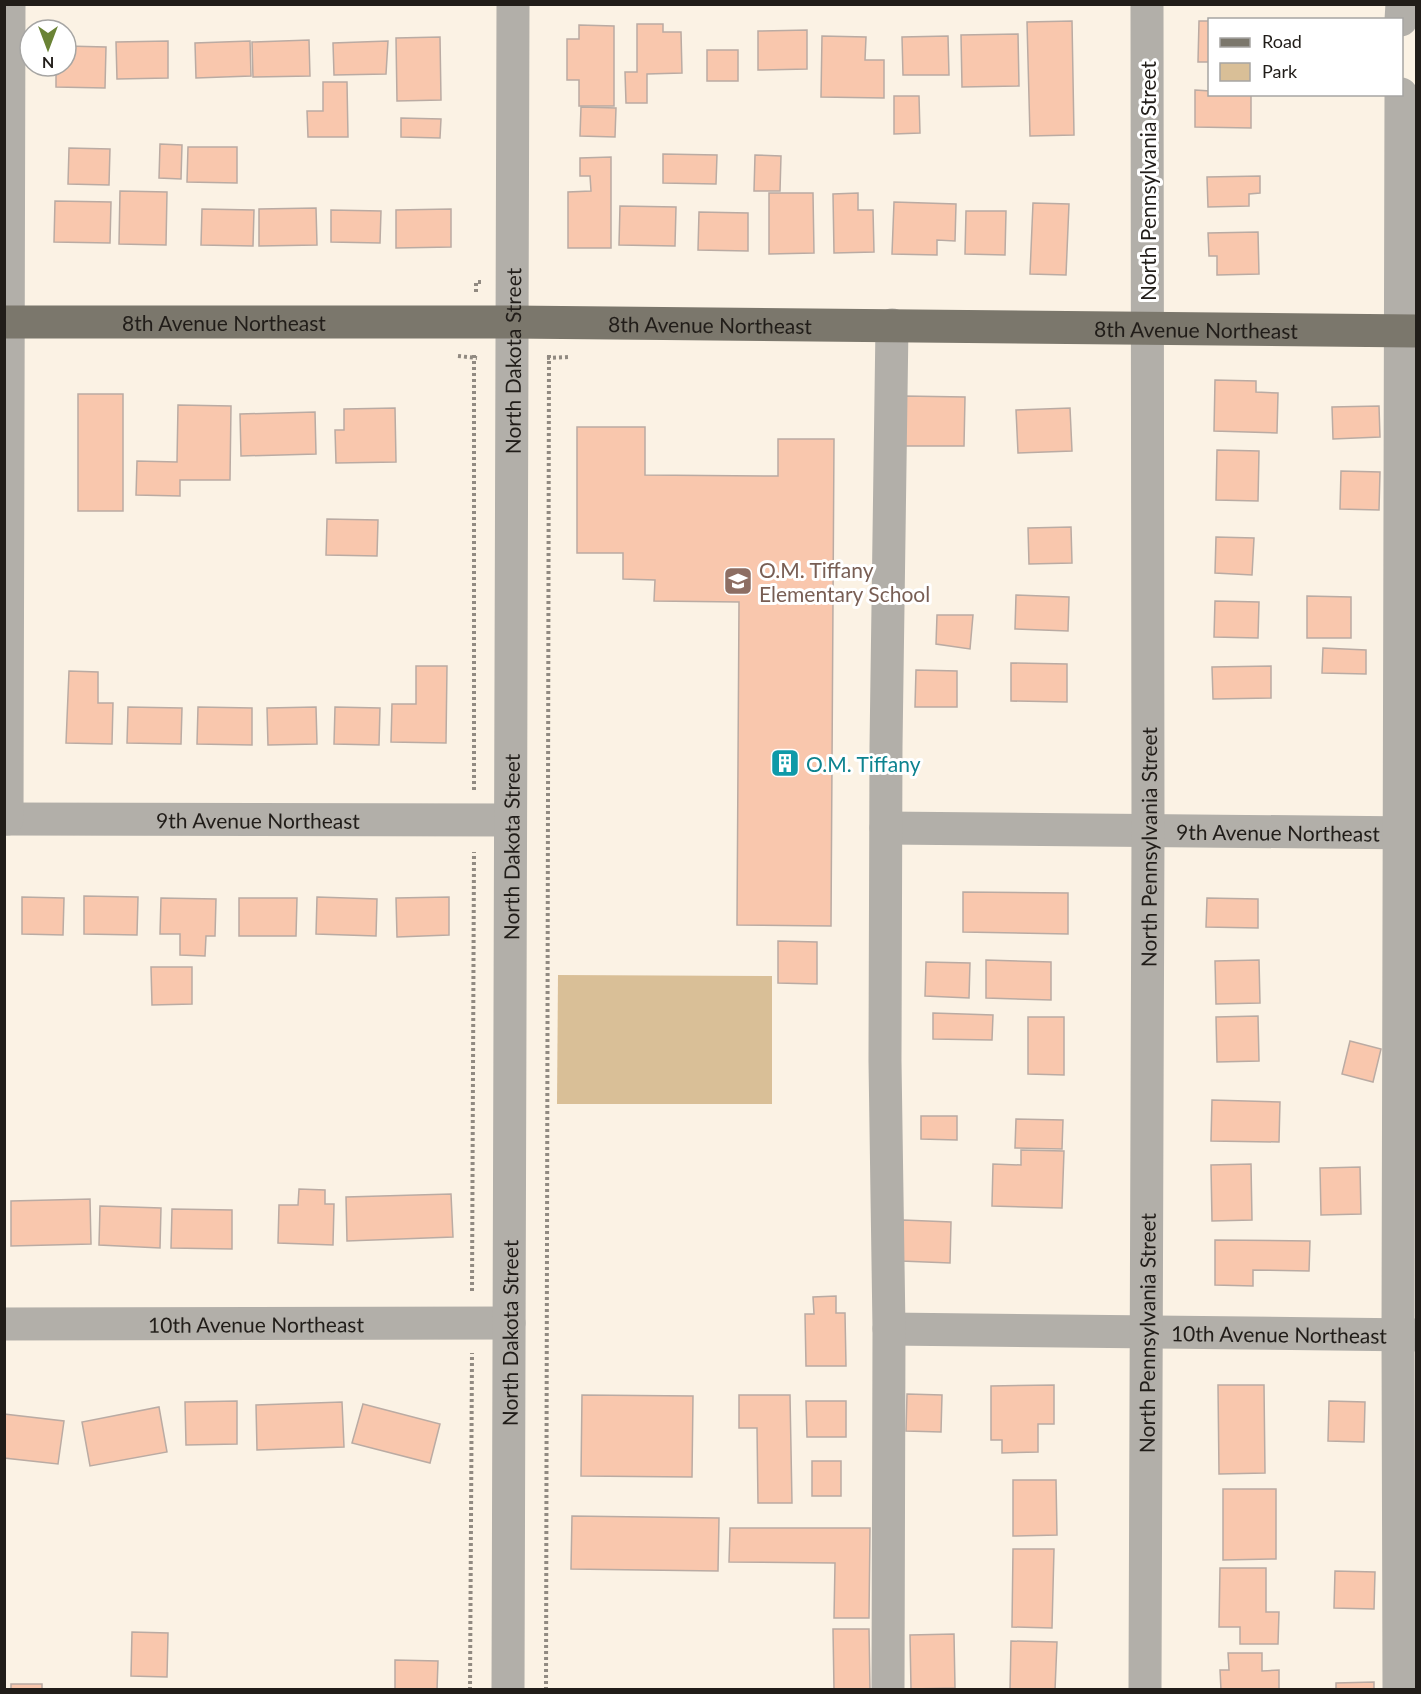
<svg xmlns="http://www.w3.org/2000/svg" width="1421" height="1694" viewBox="0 0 1421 1694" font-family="Lato,sans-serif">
<rect width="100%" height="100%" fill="#fbf2e4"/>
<polygon fill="#d9bf97" points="558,975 772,976 772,1104 557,1104"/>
<g fill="#f9c7ad" stroke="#baaba3" stroke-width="1.5">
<polygon points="1072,21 1074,135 1030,136 1027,22"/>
<polygon points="1199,21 1210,21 1210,62 1198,62"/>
<polygon points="637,24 663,24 663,32 681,32 682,73 647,74 647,103 626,103 625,72 637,72"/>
<polygon points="579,25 614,26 614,106 579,106 579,80 567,80 567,39 579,39"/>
<polygon points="807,30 807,69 758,70 758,31"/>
<polygon points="1018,34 1019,86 962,87 961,35"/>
<polygon points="822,36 866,37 865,60 884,60 884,98 821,97"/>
<polygon points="948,36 949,75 903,75 902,37"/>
<polygon points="440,37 441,100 397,101 396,38"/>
<polygon points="309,40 310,76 253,77 252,42"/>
<polygon points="168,41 168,78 117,79 116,42"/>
<polygon points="250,41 251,76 196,78 195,43"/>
<polygon points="388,41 386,74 334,75 333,43"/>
<polygon points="66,46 106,47 105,88 56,87 56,66 66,66"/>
<rect x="707" y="50" width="31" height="31"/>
<polygon points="323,82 347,82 348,137 308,137 307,111 323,111"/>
<polygon points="1195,90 1210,91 1210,94 1251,94 1251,128 1195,127"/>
<polygon points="894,96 919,96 920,133 894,134"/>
<polygon points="581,107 616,108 615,137 580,136"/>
<polygon points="401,118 441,119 440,138 401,137"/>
<polygon points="160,144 182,145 181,179 159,178"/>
<polygon points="188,147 237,147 237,183 187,182"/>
<polygon points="69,148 110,149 109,185 68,184"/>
<polygon points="663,154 717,155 716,184 663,183"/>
<polygon points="755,155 781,156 780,191 754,191"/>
<polygon points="611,157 611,248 568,248 568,192 591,191 590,176 580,176 580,158"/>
<polygon points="1260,176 1260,193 1249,194 1249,206 1208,207 1207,177"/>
<polygon points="120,191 167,192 166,245 119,244"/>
<polygon points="769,193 813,193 814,253 769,254"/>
<polygon points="858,193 858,210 873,210 874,252 834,253 833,194"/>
<polygon points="55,201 111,202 110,243 54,242"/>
<polygon points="894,202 956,204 955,241 937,240 937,255 892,254"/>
<polygon points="1033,203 1069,204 1066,275 1030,274"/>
<polygon points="620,206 676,207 675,246 619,245"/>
<polygon points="316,208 317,245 259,246 259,209"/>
<polygon points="202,209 254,210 253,246 201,245"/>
<polygon points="451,209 451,247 396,248 396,210"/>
<polygon points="331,210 381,211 380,243 331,242"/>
<polygon points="966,211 1006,211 1005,255 965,254"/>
<polygon points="699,212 748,213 748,251 698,250"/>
<polygon points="1258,232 1259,274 1217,275 1217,256 1209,256 1208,233"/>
<polygon points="1215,380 1256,381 1256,392 1278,393 1277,433 1214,431"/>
<rect x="78" y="394" width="45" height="117"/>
<polygon points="904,396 965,397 964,446 903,446"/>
<polygon points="178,405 231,406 230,480 180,480 180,496 136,495 137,461 177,462"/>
<polygon points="1379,406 1380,437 1333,439 1332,407"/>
<polygon points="395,408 396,462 336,463 335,430 344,430 344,409"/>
<polygon points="1070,408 1072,451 1018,453 1016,410"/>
<polygon points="315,412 316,454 241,456 240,414"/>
<polygon points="577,427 645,427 645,475 778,476 778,439 834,439 831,926 737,925 739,602 654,601 655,580 623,579 623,553 577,553"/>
<polygon points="1217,450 1259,451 1258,501 1216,500"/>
<polygon points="1341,471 1380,472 1379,510 1340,509"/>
<polygon points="327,519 378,520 377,556 326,555"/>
<polygon points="1071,527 1072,563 1029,564 1028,528"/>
<polygon points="1216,537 1254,538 1252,575 1215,573"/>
<polygon points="1016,595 1069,597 1068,631 1015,629"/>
<polygon points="1307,596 1351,597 1351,638 1307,638"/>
<polygon points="1215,601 1259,602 1258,638 1214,637"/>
<polygon points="937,615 973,615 970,649 936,644"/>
<polygon points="1323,648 1366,650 1366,674 1322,673"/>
<polygon points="1011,663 1067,664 1067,702 1011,701"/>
<polygon points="416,666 447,666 446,743 391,742 392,704 416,704"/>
<polygon points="1271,666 1271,698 1213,699 1212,667"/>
<polygon points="916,670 957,671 957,707 915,707"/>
<polygon points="69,671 98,672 98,703 113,703 112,744 66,743"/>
<polygon points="128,707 182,708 181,744 127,743"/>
<polygon points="198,707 252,708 252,745 197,744"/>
<polygon points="316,707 317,744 268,745 267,708"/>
<polygon points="335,707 380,708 379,745 334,744"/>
<polygon points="963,892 1068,893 1068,934 963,932"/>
<polygon points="84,896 138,897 137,935 84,934"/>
<polygon points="22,897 64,898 63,935 22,934"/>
<polygon points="317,897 377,899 376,936 316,934"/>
<polygon points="449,897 449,935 397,937 396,898"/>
<polygon points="161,898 216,899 215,936 206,936 205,956 180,955 180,934 160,934"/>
<polygon points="239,898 297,898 296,936 239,936"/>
<polygon points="1207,898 1258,899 1258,928 1206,927"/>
<polygon points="778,941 817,942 817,984 778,983"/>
<polygon points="986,960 1051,962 1051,1000 986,998"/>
<polygon points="1259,960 1260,1003 1216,1004 1215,961"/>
<polygon points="926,962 970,963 969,998 925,996"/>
<polygon points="151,967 192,967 192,1004 152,1005"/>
<polygon points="933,1013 993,1015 992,1040 933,1039"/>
<polygon points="1258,1016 1259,1061 1217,1062 1216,1017"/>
<polygon points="1028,1017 1064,1017 1064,1075 1028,1074"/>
<polygon points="1350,1041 1381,1049 1373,1082 1342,1074"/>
<polygon points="1212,1100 1280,1102 1279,1142 1211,1141"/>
<polygon points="921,1116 957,1116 957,1140 921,1139"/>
<polygon points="1016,1119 1063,1120 1062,1149 1015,1148"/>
<polygon points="1021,1150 1064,1151 1062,1208 992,1206 993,1164 1021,1165"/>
<polygon points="1251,1164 1252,1220 1212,1221 1211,1165"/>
<polygon points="1360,1167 1361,1214 1321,1215 1320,1168"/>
<polygon points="299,1189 325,1190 325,1204 334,1204 333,1245 278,1243 279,1205 298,1205"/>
<polygon points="451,1194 453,1237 347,1241 346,1197"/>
<polygon points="90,1199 91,1244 11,1246 11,1201"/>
<polygon points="100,1206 161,1208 160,1248 99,1245"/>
<polygon points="172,1209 232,1210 232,1249 171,1248"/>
<polygon points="903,1220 951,1222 950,1263 901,1261"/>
<polygon points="1215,1240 1310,1241 1309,1271 1253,1270 1253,1286 1215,1285"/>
<polygon points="836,1296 836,1313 845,1313 846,1366 806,1366 805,1314 814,1314 813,1297"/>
<polygon points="1054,1385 1054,1424 1038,1424 1038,1452 1002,1453 1002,1440 991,1440 991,1386"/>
<polygon points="1218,1385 1264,1385 1265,1473 1219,1474"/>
<polygon points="907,1394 942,1395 941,1432 906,1431"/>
<polygon points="582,1395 693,1396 692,1477 581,1476"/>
<polygon points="739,1395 790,1395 792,1503 758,1503 757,1428 739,1428"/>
<polygon points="237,1401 237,1444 186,1445 185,1402"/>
<polygon points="806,1401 846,1401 846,1437 807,1437"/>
<polygon points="1329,1401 1365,1402 1364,1442 1328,1441"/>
<polygon points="342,1402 344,1447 257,1450 256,1405"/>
<polygon points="363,1404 440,1424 430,1463 352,1443"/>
<polygon points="159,1407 167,1452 90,1466 82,1422"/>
<polygon points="4,1414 64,1421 58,1464 4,1458"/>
<rect x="812" y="1461" width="29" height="35"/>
<polygon points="1013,1480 1056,1480 1057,1535 1013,1536"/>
<polygon points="1223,1489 1276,1489 1276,1559 1223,1560"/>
<polygon points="572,1516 719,1518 718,1571 571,1569"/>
<polygon points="730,1528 870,1528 869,1618 834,1618 835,1563 729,1562"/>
<polygon points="1013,1549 1054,1549 1052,1628 1012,1627"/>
<polygon points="1220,1568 1266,1568 1266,1612 1279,1612 1278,1644 1240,1644 1240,1627 1219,1627"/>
<polygon points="1335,1571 1375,1572 1374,1609 1334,1608"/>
<polygon points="833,1629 869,1629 870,1690 834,1690"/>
<polygon points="132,1632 168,1633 167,1677 131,1676"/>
<polygon points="954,1634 955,1688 911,1689 910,1635"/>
<polygon points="1011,1641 1057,1642 1055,1690 1010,1690"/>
<polygon points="1228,1653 1262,1653 1262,1671 1279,1670 1279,1690 1221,1690 1220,1670 1229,1670"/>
<polygon points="395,1660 438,1661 437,1690 395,1690"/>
<polygon points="1374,1682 1374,1690 1336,1690 1336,1683"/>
<rect x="11" y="1684" width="31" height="6"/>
</g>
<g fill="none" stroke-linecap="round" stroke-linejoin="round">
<g stroke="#918a81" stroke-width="4" stroke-dasharray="3 3" stroke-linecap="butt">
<polyline points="476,292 476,282 483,282"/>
<polyline points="458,356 477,358"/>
<polyline points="547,358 570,357"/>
<polyline points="474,790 474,354"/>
<polyline points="472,1291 474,852"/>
<polyline points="470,1690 472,1353"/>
<polyline points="546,1690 549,353"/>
</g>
<g stroke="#b2afa9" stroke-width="33">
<polyline points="1401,20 1402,4"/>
<path id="s1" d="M 4,819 L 510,820"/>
<polyline points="7,819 9,4"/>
<path id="s2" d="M 886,828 L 1416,833"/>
<path id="s3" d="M 4,1324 L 509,1323"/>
<path id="s4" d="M 889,1329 L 1416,1335"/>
<path id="s5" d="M 508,1690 L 513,4"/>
<polyline points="888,1690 889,1329 885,1061 886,747 892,325"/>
<path id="s6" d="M 1145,1690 L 1148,831 L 1147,4"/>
<polyline points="1399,1690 1398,1335 1401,94"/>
</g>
<path stroke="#7b776c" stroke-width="33" id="s7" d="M 4,322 L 512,322 L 1416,331"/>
</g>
<defs>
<g id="school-square" transform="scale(1.5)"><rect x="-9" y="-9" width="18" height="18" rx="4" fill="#8d6e63" stroke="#fff"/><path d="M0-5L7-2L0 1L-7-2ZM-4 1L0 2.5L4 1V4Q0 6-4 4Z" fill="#fff"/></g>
<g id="building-square" transform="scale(1.5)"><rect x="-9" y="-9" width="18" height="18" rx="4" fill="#0f9aa8" stroke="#fff"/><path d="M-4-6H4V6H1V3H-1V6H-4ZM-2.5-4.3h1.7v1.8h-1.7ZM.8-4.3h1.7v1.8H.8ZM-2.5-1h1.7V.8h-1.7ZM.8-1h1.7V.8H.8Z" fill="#fff"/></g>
</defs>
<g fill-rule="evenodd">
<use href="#school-square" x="738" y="581"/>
<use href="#building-square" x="785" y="763"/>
</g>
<g text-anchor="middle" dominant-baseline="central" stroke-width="6" stroke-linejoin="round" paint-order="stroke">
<g font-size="21" fill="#211d19" stroke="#fff">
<text transform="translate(1147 181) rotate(-90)">North Pennsylvania Street</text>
<text stroke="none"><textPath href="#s7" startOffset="220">8th Avenue Northeast</textPath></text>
<text stroke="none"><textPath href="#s7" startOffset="706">8th Avenue Northeast</textPath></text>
<text stroke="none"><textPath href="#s7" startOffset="1192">8th Avenue Northeast</textPath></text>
<text stroke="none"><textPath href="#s5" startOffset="1329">North Dakota Street</textPath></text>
<text stroke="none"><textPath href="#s1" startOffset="254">9th Avenue Northeast</textPath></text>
<text stroke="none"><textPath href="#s2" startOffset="392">9th Avenue Northeast</textPath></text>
<text stroke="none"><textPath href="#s5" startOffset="843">North Dakota Street</textPath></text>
<text stroke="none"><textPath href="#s6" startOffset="843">North Pennsylvania Street</textPath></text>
<text stroke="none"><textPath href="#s3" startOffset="252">10th Avenue Northeast</textPath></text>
<text stroke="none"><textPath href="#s5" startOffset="357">North Dakota Street</textPath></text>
<text stroke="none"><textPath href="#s6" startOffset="357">North Pennsylvania Street</textPath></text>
<text stroke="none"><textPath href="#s4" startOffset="390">10th Avenue Northeast</textPath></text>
</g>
<g font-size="21" fill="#785e54" stroke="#fff" text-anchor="start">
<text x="759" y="569">O.M. Tiffany<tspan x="759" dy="24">Elementary School</tspan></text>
</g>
<g font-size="21" fill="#0d838f" stroke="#fff" text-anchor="start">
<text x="806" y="763">O.M. Tiffany</text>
</g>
</g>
<rect width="1421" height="1694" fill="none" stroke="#211d19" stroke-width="12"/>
<rect x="1208" y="18" width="195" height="78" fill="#ffffff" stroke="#a6a5a3" stroke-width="1.5"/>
<rect x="1220" y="38" width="30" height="9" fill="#7b776c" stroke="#a6a5a3" stroke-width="1.5"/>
<text x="1262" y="48" font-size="18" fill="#211d19">Road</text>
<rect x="1220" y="63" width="30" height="18" fill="#d9bf97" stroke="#a6a5a3" stroke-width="1.5"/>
<text x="1262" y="78" font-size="18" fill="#211d19">Park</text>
<g transform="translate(48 48) rotate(180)"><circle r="28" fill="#ffffff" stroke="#a6a5a3" stroke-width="1.5"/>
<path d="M0-4.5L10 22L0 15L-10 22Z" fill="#6a8335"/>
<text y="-9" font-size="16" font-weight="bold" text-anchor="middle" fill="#211d19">N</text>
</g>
</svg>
